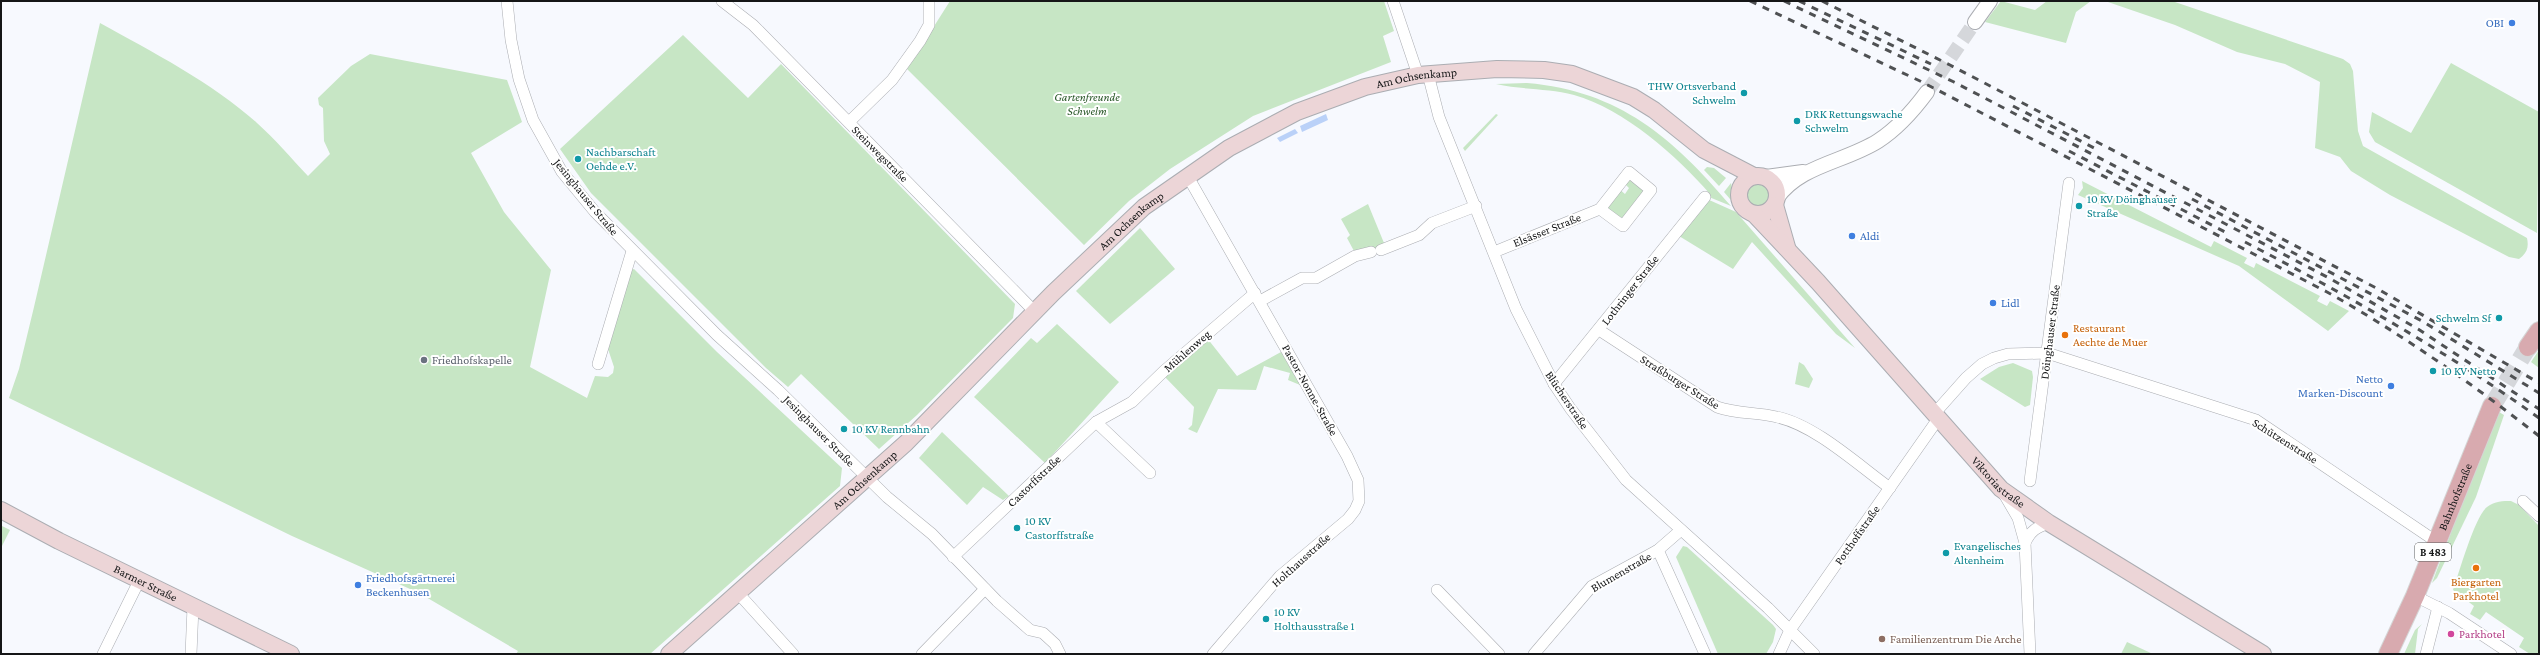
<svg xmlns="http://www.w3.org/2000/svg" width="2540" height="655" viewBox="0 0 2540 655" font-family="'Crimson Pro',serif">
<rect width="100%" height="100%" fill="#f7f9fe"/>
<g fill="#c7e6c5">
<polygon points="950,1 1384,1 1394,31 1383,36 1391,62 1253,116 1170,169 1129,201 1084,245 907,69"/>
<polygon points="2001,1 2035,10 2047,1 2091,1 2076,12 2066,43 1985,22"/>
<path d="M 2105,1 L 2172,1 L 2343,59 L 2350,64 L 2353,71 L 2358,131 L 2363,146 L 2527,238 C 2529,248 2527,253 2519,259 L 2509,257 L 2390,195 L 2351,171 L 2340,157 L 2315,148 L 2320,82 L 2285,64 L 2237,52 L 2175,25 Z"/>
<path d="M 100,23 C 151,51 214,84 257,123 C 275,139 291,158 308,176 L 330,154 L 324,141 L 323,108 L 319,105 L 318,98 L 351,66 L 370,54 L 507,80 L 522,122 L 471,153 L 504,212 L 551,270 L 530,367 L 587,398 L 595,376 L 608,377 L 613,373 L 614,367 L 608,349 L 631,270 L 634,269 L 717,352 L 842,468 L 840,486 L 650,654 L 516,654 L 518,651 L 419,593 L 292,536 L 9,398 L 19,369 L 34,307 Z"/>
<polygon points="683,35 748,98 781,64 1015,304 1013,318 917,415 879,449 801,374 788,387 766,368 591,193 560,149"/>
<polygon points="2451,63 2539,112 2537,233 2375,142 2369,132 2372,112 2411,133"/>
<path d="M 1527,83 C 1620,91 1673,138 1731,206 L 1709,197 L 1710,194 C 1677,156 1624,109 1574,95 C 1548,88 1522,90 1496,84 Z"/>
<polygon points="1496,114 1498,115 1465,151 1463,148"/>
<polygon points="1707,167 1714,168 1726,178 1719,186 1704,170"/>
<polygon points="1630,180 1643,190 1643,193 1624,217 1620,218 1605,207 1619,189 1625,194 1629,188 1624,183"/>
<polygon points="2082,181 2211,247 2214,241 2247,258 2244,263 2254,268 2256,263 2320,296 2317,301 2327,306 2330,301 2349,311 2328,331 2239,266 2078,195 2083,188"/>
<circle cx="1758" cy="195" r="13"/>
<polygon points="1731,183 1736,206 1724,192"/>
<polygon points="1707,199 1736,212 1855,348 1836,334 1752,242 1733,269 1679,236"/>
<polygon points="1368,204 1384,243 1373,250 1354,251 1347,238 1350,235 1341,219"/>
<polygon points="1140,228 1175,269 1110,324 1076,291"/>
<polygon points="1057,324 1119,382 1045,463 974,397 1031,338 1037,343"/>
<polygon points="1207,338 1237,376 1281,352 1300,385 1288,380 1290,373 1264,366 1256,390 1218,389 1197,433 1188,429 1192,425 1194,407 1164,376"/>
<polygon points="2539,350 2539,368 2531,362"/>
<polygon points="1799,362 1804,365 1813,379 1809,388 1795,384"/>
<polygon points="2013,363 2032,371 2033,377 2030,405 2025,407 1980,379 1999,367"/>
<polygon points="2499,412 2504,415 2476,497 2437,578 2432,583 2492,424"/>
<polygon points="942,432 1009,496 1003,500 983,487 967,505 919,458"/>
<path d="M 2511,501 L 2519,505 L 2539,526 L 2539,654 L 2530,654 L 2519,647 L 2524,638 L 2486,612 L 2480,620 L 2470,614 L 2474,606 L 2453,590 C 2459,573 2475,516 2487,507 C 2495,501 2503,501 2511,501 Z"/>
<polygon points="2,526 10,530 1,548 1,528"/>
<polygon points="1683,546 1687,547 1773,625 1776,629 1773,642 1766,654 1718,654 1676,557"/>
<polygon points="2422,624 2418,629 2415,654 2404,654 2415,630"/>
<polygon points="2127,642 2153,654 2121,654"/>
</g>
<g fill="#bad1f8">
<polygon points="1326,114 1328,120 1302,132 1300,126"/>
<polygon points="1295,129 1298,133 1280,142 1277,138"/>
</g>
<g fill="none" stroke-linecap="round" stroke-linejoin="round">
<polyline stroke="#d5d7db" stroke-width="14" stroke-dasharray="14 7" stroke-linecap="butt" points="1927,92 1975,22"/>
<polyline stroke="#d5d7db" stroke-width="18" stroke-dasharray="18 9" stroke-linecap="butt" points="2492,406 2528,347"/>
<g stroke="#abadb2" stroke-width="12">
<g id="minor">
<polyline points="507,1 511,40 519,79 533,120 562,172 595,212 717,335 778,390 887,497 932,534 997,601 1030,630 1043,633 1055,644 1060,654"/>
<polyline points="722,1 753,25 1034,311"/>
<polyline points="1393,1 1418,75"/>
<polyline points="1428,74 1439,117 1516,309 1554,384 1570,408 1626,480 1768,608 1814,654"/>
<polyline points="849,122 892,80 920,41 929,25 929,1"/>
<polyline points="1187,175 1347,456 1358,480 1359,501 1355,510 1348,519 1280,576 1213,654"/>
<polyline points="1381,250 1419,235 1432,223 1476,206"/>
<polyline points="1494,252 1600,209 1623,226 1651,190 1629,172 1600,209"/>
<polyline points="1260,301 1302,278 1316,278 1355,256 1371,252"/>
<path d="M 1599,330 L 1717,407 C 1737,414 1756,412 1777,417 C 1815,425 1858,465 1890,488"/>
<polyline points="598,364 632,251"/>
<polyline points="1554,384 1705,197"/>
<polyline points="1934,414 1966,378 1982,364 1994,358 2008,354 2047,353 2256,420 2437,542"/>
<polyline points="1096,422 1150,473"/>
<polyline points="2030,481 2069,183"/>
<polyline points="2004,494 2018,518 2025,543 2030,654"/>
<polyline points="2523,501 2539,516"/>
<path d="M 2025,543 C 2030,531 2037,527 2049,523"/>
<polyline points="1658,550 1705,654"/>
<polyline points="953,557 1096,422 1132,402 1164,371 1255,293"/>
<polyline points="1437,590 1499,654"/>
<polyline points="738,593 793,654"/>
<polyline points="2415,596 2449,613 2511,654"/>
<polyline points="103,654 140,579"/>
<polyline points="191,654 193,607"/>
<polyline points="922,654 985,589"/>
<polyline points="1534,654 1592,586 1658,550 1681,530"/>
<polyline points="1779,654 1790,630 1938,419"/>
<polyline points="2426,654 2438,607"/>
</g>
</g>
<g stroke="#abadb2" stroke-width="16">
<g id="tertiary">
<polyline points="1975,22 1990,1"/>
<polyline points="1766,177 1803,172"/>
<path d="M 1777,198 C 1800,165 1845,162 1878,141 C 1898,128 1913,111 1927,92"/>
</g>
</g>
<g stroke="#abadb2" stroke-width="18">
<g id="secondary">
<circle cx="1758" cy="195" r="19"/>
<polyline points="1775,205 1787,247"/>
<path id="s1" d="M 1754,214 L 1818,282 L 2001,489 L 2049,523 L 2263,654"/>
<path id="s2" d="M 1,510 L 59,541 L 291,654"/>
<path id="s3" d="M 669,654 L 906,443 L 1053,293 L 1144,207 L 1229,148 L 1297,112 L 1365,87 L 1418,75 L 1497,69 L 1544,70 L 1572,74 L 1633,97 L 1654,110 L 1704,150 L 1754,176"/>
</g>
</g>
<g stroke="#d5d5d5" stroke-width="20">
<g id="primary">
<polyline points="2528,347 2539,331"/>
<path id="s4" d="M 2388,654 L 2415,596 L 2492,406"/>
</g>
</g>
<use href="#minor" stroke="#fff" stroke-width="11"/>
<use href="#tertiary" stroke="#fff" stroke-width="14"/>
<use href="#secondary" stroke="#ecd5d7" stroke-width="16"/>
<use href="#primary" stroke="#d8aaaf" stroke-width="18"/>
<g stroke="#4f5153" stroke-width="3" stroke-dasharray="7 7" stroke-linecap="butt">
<path d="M 1750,1 L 1920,81 L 2327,292 C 2402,334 2471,383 2539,436"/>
<polyline points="1784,1 1954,82 2329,278 2418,329 2539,409"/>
<polyline points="1799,1 1931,64"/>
<polyline points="1822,1 1950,65 2378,289 2539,383"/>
<polyline points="2013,106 2098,150"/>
<polyline points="2069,151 2227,233"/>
<polyline points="2192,199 2422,321 2539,393"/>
<path d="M 2245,242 C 2347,295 2446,351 2539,418"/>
</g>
</g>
<g fill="#3f7fe0" stroke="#fff" stroke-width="1.5">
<circle cx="2512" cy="23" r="4"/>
<circle cx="1852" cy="236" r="4"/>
<circle cx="1993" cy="303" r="4"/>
<circle cx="2391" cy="386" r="4"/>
<circle cx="358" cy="585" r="4"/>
</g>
<g fill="#0f9aa8" stroke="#fff" stroke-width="1.5">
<circle cx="1744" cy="93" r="4"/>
<circle cx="1797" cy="121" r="4"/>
<circle cx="578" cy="159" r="4"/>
<circle cx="2079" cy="206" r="4"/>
<circle cx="2499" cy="318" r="4"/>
<circle cx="2433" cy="371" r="4"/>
<circle cx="844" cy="429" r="4"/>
<circle cx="1017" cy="528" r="4"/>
<circle cx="1946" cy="553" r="4"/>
<circle cx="1266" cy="619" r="4"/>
</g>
<g fill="#e8710a" stroke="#fff" stroke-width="1.5">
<circle cx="2065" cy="335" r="4"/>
<circle cx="2476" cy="568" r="4"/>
</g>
<circle fill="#6b7280" stroke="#fff" stroke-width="1.5" cx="424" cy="360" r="4"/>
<circle fill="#d1479c" stroke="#fff" stroke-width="1.5" cx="2451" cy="634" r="4"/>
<circle fill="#8d6e63" stroke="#fff" stroke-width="1.5" cx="1882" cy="639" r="4"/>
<g text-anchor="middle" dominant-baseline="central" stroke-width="4" stroke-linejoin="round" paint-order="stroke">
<rect fill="#fff" stroke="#5b5c5d" stroke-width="1" x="2415" y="543" width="36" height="18" rx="3"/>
<g font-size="11" font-weight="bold" fill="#151617">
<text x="2433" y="552">B 483</text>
</g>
<g font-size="12" fill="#366cbe" stroke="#fff" text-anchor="start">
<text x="2504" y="23" text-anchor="end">OBI</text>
<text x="1860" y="236">Aldi</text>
<text x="2001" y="303">Lidl</text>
<text x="2383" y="379" text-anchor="end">Netto<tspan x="2383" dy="14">Marken-Discount</tspan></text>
<text x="366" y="578">Friedhofsgärtnerei<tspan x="366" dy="14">Beckenhusen</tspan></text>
</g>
<g font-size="12" fill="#151617" stroke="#fff">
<text stroke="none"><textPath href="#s3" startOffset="958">Am Ochsenkamp</textPath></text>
<text transform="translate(880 154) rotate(45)">Steinwegstraße</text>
<text transform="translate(586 197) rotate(51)">Jesinghauser Straße</text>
<text stroke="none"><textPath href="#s3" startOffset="634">Am Ochsenkamp</textPath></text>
<text transform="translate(1547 230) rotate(-22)">Elsässer Straße</text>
<text transform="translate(1630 290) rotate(-52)">Lothringer Straße</text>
<text transform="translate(2050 332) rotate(-83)">Döinghauser Straße</text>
<text transform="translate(1187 351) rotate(-41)">Mühlenweg</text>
<text transform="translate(1680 382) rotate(32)">Straßburger Straße</text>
<text transform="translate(1310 390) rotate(61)">Pastor-Nonne-Straße</text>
<text transform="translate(1567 400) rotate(56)">Blücherstraße</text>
<text transform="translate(819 431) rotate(45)">Jesinghauser Straße</text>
<text transform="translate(2285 441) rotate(32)">Schützenstraße</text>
<text stroke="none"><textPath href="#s3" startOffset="262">Am Ochsenkamp</textPath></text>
<text transform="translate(1034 481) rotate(-44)">Castorffstraße</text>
<text stroke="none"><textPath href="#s1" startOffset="363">Viktoriastraße</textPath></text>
<text stroke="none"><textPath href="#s4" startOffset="171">Bahnhofstraße</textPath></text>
<text transform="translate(1857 535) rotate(-55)">Potthoffstraße</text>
<text transform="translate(1301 560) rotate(-42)">Holthausstraße</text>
<text transform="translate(1621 572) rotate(-30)">Blumenstraße</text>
<text stroke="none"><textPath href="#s2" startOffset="162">Barmer Straße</textPath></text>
</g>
<g font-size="12" fill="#0d838f" stroke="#fff" text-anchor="start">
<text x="1736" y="86" text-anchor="end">THW Ortsverband<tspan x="1736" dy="14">Schwelm</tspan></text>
<text x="1805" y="114">DRK Rettungswache<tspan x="1805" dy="14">Schwelm</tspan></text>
<text x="586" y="152">Nachbarschaft<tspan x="586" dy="14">Oehde e.V.</tspan></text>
<text x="2087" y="199">10 KV Döinghauser<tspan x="2087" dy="14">Straße</tspan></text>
<text x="2491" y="318" text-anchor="end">Schwelm Sf</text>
<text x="2441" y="371">10 KV Netto</text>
<text x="852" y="429">10 KV Rennbahn</text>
<text x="1025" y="521">10 KV<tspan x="1025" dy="14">Castorffstraße</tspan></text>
<text x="1954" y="546">Evangelisches<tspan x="1954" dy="14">Altenheim</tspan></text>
<text x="1274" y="612">10 KV<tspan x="1274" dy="14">Holthausstraße 1</tspan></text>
</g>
<g font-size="12" font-style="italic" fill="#2a5829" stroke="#fff">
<text x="1087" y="97">Gartenfreunde<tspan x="1087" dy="14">Schwelm</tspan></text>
</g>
<g font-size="12" fill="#c56008" stroke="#fff" text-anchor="start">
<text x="2073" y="328">Restaurant<tspan x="2073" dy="14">Aechte de Muer</tspan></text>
<text x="2476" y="582" text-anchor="middle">Biergarten<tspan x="2476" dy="14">Parkhotel</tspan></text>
</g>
<g font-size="12" fill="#5b616d" stroke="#fff" text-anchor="start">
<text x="432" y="360">Friedhofskapelle</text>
</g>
<g font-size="12" fill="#b23c85" stroke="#fff" text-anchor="start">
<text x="2459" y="634">Parkhotel</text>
</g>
<g font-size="12" fill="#785e54" stroke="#fff" text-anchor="start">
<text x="1890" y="639">Familienzentrum Die Arche</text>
</g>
</g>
<rect width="2540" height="655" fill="none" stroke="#151617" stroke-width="4"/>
</svg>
